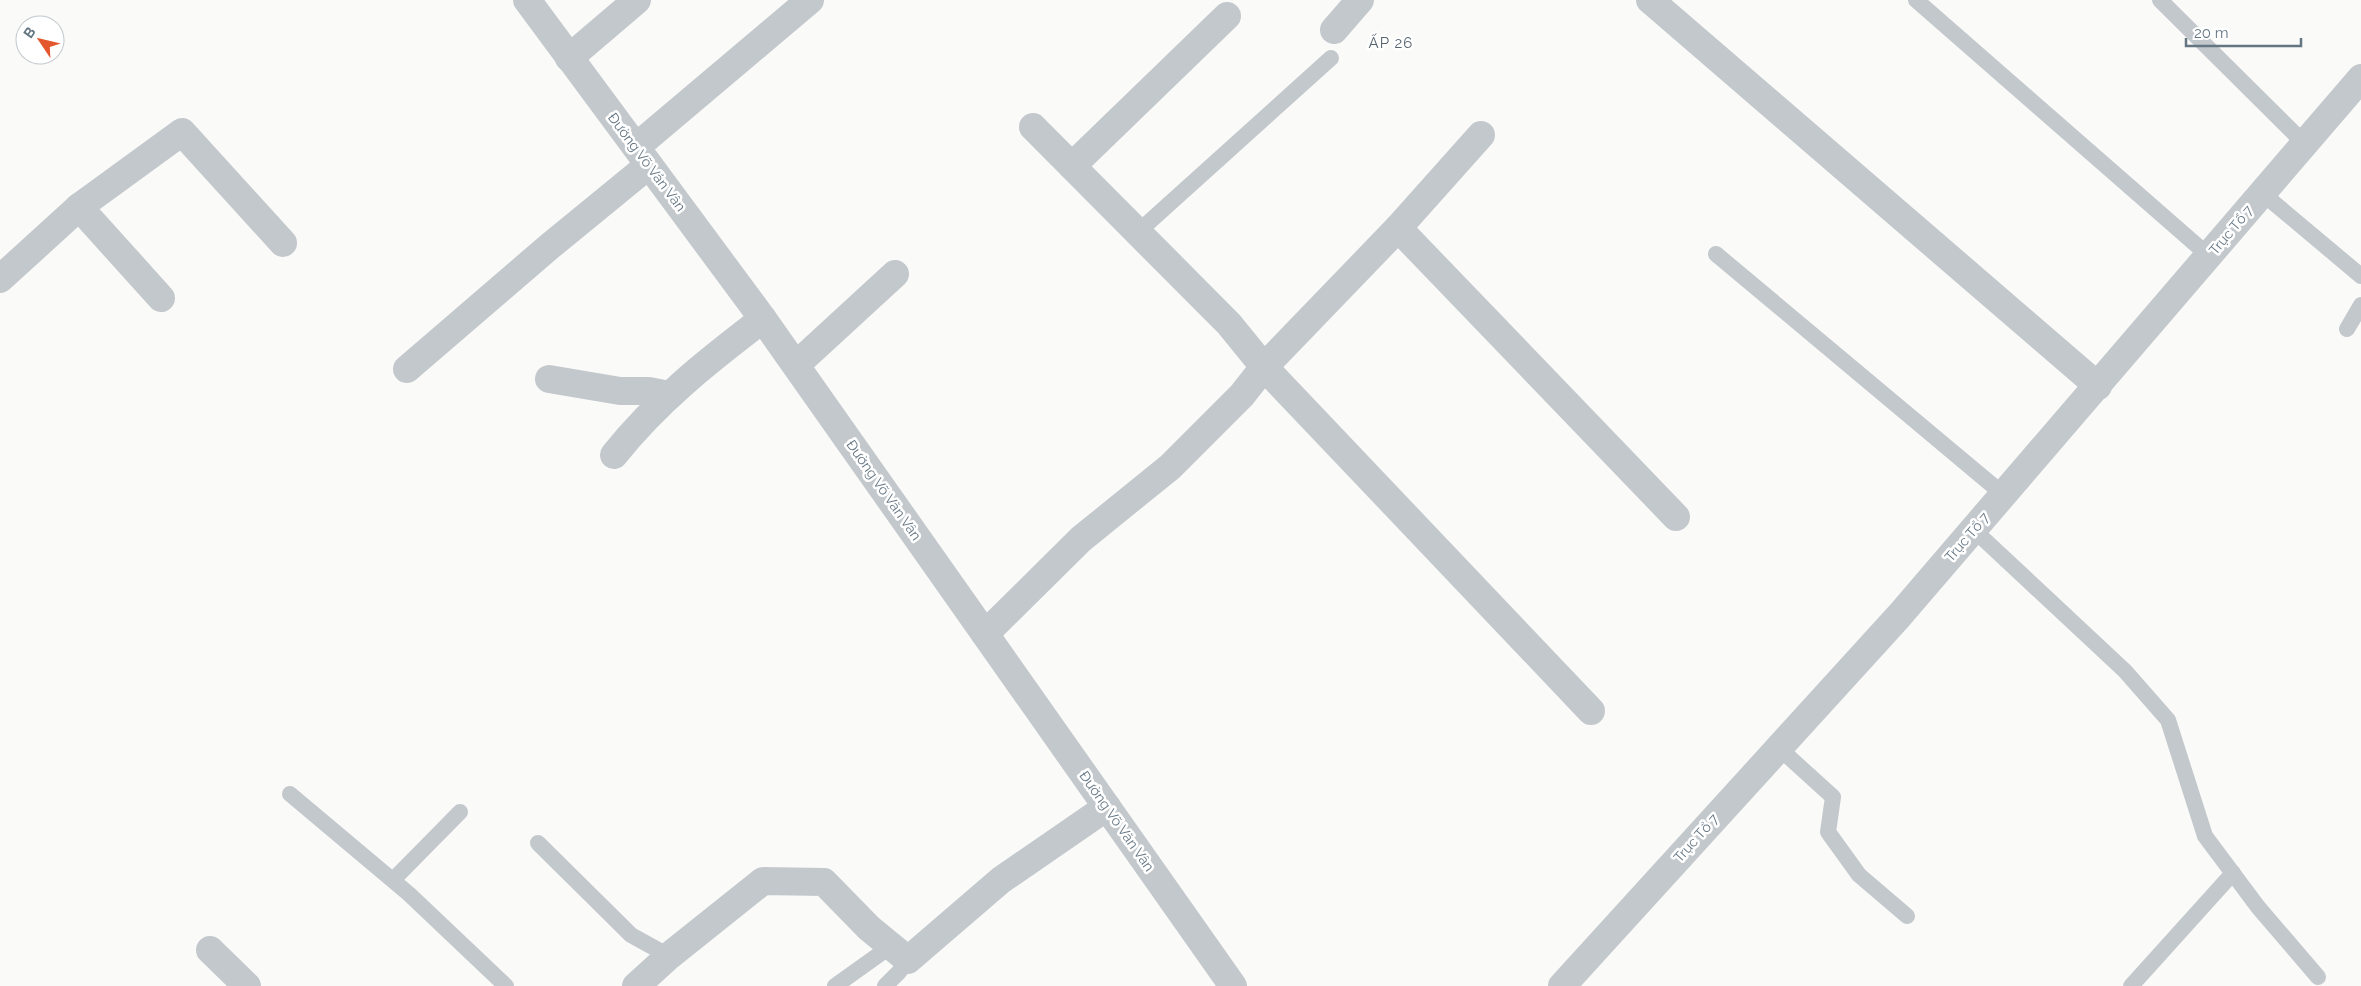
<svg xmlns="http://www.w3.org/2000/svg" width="2361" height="986" viewBox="0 0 2361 986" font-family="Raleway,sans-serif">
<rect width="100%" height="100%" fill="#fafaf8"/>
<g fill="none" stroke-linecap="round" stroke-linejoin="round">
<g stroke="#c3c8cc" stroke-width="16">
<polyline points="1916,0 2209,256"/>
<polyline points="2160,0 2305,144"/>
<polyline points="2262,193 2361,276"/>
<polyline points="1138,232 1331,58"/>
<polyline points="1716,254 2004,495"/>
<polyline points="2347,329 2361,305"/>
<polyline points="1974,530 2125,671 2168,720 2205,836 2258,907 2318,977"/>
<polyline points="1779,748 1833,797 1828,832 1859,875 1907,916"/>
<polyline points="290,794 409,894 506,986"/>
<polyline points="538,843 631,935 669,956"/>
<polyline points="393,880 460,812"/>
<polyline points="835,986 891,946"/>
<polyline points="885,986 899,972 908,960"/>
<polyline points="2131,986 2233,873"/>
</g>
<g stroke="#c3c8cc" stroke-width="28">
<polyline points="1650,0 2098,386"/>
<polyline points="1334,30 1360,0"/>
<polyline points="569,58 637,0"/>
<polyline points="1033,127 1229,324 1264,367 1591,711"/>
<polyline points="636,147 810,0"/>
<polyline points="1072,166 1227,16"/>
<polyline points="79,207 161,298"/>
<polyline points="1398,228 1481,135"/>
<polyline points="0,279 79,207 182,132 283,243"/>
<polyline points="796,365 895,274"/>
<polyline points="407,369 550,246 649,165"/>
<polyline points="549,379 620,391 649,391 669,395"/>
<path d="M 614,455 C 657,401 708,361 763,319"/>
<polyline points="985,634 1081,539 1170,467 1242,395 1264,367 1398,228 1676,517"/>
<polyline points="210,950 247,986"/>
<polyline points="636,986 669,956 763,881 824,882 869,928 908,960 1001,880 1107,807"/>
<polyline points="1562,986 1899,616 2361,78"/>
</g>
<polyline stroke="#c3c8cc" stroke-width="28" points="527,0 763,319 1233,986"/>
</g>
<g text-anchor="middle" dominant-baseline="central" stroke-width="5" stroke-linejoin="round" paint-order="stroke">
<g font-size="14" fill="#657683" stroke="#fff">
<text transform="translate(647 162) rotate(53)">Đường Võ Văn Vân</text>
<text transform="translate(2231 230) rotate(-50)">Trục Tổ 7</text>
<text transform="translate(884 490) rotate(55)">Đường Võ Văn Vân</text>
<text transform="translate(1967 537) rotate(-49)">Trục Tổ 7</text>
<text transform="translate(1117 821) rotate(55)">Đường Võ Văn Vân</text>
<text transform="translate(1696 838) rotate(-48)">Trục Tổ 7</text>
</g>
<g font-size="15" letter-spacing="1" fill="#57646e" stroke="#fff">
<text x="1391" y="43">ẤP 26</text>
</g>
</g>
<g transform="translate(40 40) rotate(305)"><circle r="24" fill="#ffffff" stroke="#c1c8cd"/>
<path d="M0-4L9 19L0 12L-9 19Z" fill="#e4572e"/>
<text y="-8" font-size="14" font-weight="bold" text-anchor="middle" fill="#657683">B</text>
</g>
<path d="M2186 38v8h115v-8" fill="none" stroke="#657683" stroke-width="2.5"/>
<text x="2194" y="38" font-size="15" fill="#657683" stroke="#ffffff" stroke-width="4" paint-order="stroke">20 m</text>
</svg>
